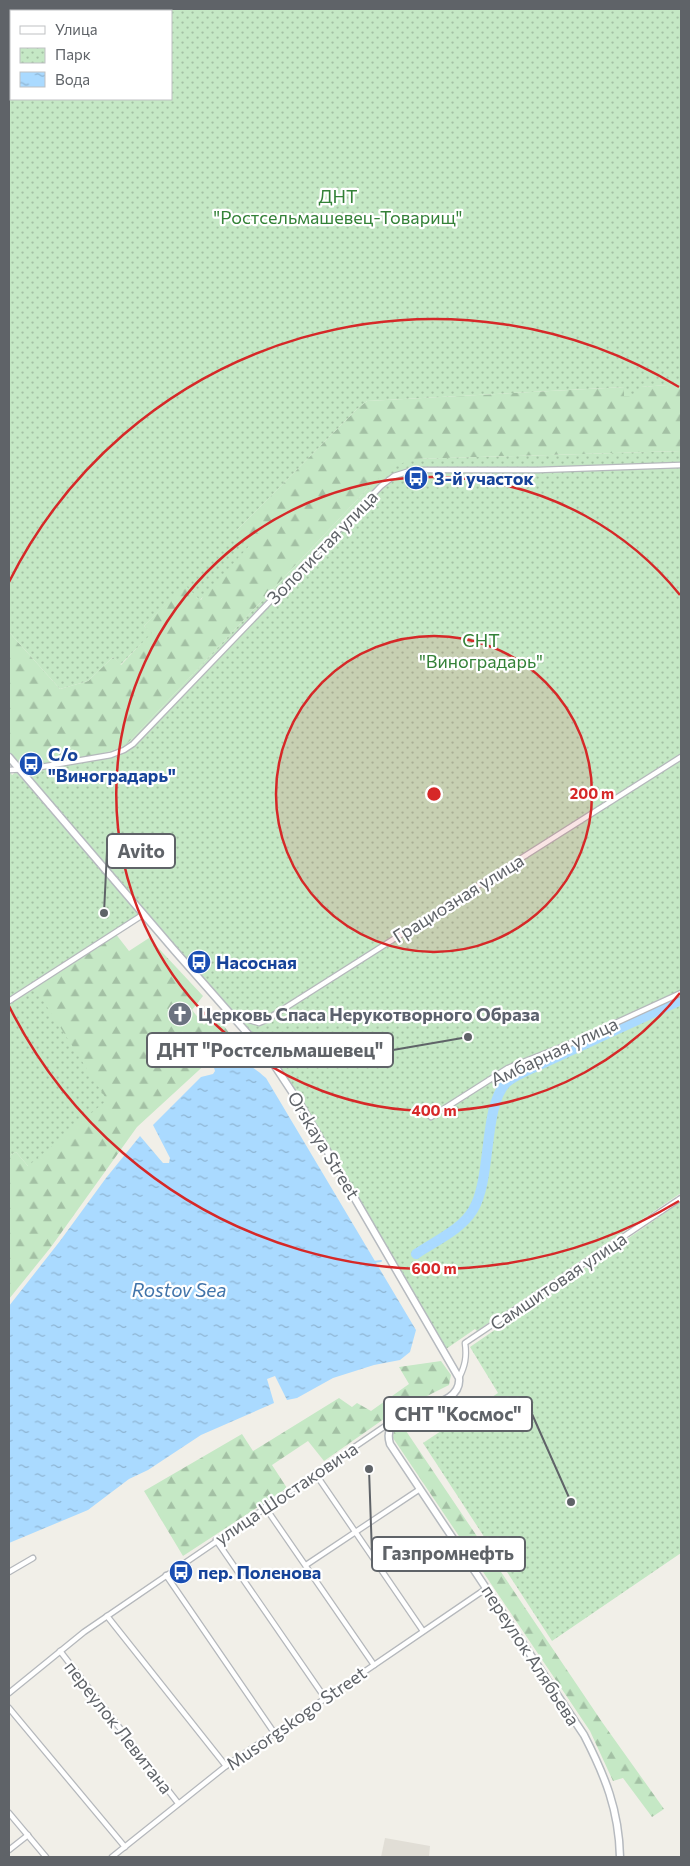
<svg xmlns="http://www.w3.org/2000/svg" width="690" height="1866" viewBox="0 0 690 1866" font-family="Commissioner,sans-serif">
<defs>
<pattern id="forest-firs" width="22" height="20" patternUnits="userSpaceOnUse" patternTransform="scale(1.25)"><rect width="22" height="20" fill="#c5e8c5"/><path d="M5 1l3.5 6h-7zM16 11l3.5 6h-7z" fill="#a3c0a4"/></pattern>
<pattern id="park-dots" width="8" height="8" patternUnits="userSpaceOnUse" patternTransform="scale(1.25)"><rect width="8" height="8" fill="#c5e8c5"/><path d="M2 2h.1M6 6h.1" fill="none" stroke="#a3c0a4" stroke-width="1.8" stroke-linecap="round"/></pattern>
<pattern id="water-ripples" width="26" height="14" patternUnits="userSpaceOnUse" patternTransform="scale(1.25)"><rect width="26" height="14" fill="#aadaff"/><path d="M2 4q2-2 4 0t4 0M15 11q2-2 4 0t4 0" fill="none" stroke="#8eb4d2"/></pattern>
</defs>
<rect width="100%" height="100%" fill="#f1efe8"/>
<polygon fill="#e1ded6" points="385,1838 430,1846 429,1857 381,1857"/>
<g fill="url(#forest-firs)">
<polygon points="9,9 88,9 85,11 11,11 11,76 9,78"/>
<path d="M 681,384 L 681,451 L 414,459 L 370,486 L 127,744 C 96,761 52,759 18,762 L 9,754 L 9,632 L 60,689 L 88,681 L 113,657 L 121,665 L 151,633 L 144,626 L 185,584 L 201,600 L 237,530 L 358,408 L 367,401 L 625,387 L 641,396 L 641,387 Z"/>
<polygon points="115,933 129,951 149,938 203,996 192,1010 204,1025 214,1013 230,1034 210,1060 137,1127 51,1247 9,1299 9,1156 16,1152 28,1166 33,985"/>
<polygon points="441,1361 451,1375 449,1385 391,1414 324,1461 308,1441 272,1465 287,1488 183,1556 144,1491 242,1434 253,1451 339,1398 352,1407 357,1403 371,1411 409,1384 399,1367"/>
<polygon points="400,1422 602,1722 664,1809 652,1817 623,1778 613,1781 590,1731 393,1438 394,1427"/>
</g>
<g fill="url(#park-dots)">
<polygon points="106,9 681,9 681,384 641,387 641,396 624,396 624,387 367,401 358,408 237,530 250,545 200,600 185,585 144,626 152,633 120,665 113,657 88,681 60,689 9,632 9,94 11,92 11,99 171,99 171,11 103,11"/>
<path d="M 681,451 L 681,1193 L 490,1322 L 477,1331 L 475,1329 L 446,1349 L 278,1065 L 18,762 C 52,759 96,761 127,744 L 370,486 L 390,468 L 413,459 Z"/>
<polygon points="9,771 12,775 16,772 142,915 33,985 107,1100 28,1166 16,1152 9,1156"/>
<polygon points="681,1202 681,1553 552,1641 423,1443 498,1393 470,1347"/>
</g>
<path fill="url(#water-ripples)" d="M 224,1040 L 224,1047 L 220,1055 L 225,1062 C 246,1062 251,1065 266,1078 L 416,1330 L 410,1352 L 400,1360 L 374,1365 L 333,1378 L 297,1398 L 287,1400 L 275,1376 L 267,1379 L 274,1403 L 201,1435 L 148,1470 L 129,1479 L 88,1510 L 9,1543 L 9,1306 L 60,1241 L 106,1178 L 140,1136 L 163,1163 L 169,1163 L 170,1158 L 153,1125 L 201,1077 L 213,1074 L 215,1071 L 212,1061 L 207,1058 L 212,1048 Z"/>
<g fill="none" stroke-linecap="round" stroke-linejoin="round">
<polyline stroke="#aadaff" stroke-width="2" points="374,1262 381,1261"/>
<path stroke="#aadaff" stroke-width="10" d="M 416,1254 C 435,1241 461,1230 473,1210 C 492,1179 483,1107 506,1083 C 514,1076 524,1072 533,1068 L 681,1000"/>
<g stroke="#b5b8bc" stroke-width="7">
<g id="minor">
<polyline points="9,770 29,769 111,755 124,750 133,744 381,486 394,476 413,470 538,470 681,465"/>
<polyline points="9,1001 144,914"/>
<polyline points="233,1015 259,1023 266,1020 681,757"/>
<polyline points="431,1117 508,1068 574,1042 681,993"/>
<path d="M 459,1378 C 465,1366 467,1357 465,1343 L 681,1198"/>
<polyline points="315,1473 423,1631"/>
<polyline points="265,1507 374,1665"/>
<polyline points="216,1540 325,1698"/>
<polyline points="306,1565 420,1489"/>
<polyline points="9,1572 33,1558"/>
<polyline points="166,1575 275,1734"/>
<polyline points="107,1616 226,1766"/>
<polyline points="60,1651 178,1803"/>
<polyline points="9,1693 84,1632 394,1420"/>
<polyline points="9,1708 125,1847"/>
<polyline points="9,1813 46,1857"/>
<polyline points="9,1850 28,1835"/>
<polyline points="112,1857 226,1766 487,1588"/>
</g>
</g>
<g stroke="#b5b8bc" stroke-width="8">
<g id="tertiary">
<polyline points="91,11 94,9"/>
<polyline points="9,83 11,81"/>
</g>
</g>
<g stroke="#b6babf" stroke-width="9">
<path id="secondary" d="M 9,757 L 175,951 L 271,1060 L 300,1104 L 459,1378 C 463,1415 377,1401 390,1444 L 584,1735 C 605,1776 619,1810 620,1857"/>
</g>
<use href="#minor" stroke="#fff" stroke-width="4.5"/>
<use href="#tertiary" stroke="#fff" stroke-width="5.5"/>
<use href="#secondary" stroke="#fff" stroke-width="6"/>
</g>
<circle cx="434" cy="794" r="158" fill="#d62828" fill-opacity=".12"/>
<g fill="none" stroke="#d62828" stroke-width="2.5">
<circle cx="434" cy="794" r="158"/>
<path d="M680 993A317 317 0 1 1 680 595"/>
<path d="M679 1201A475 475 0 0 1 9 1006M9 582A475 475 0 0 1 679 387"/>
</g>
<defs>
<g id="bus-disc" transform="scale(1.25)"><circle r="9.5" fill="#1a4fb4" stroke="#fff"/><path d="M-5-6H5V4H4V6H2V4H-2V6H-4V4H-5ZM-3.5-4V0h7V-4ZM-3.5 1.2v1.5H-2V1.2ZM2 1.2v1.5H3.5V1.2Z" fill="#fff"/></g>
<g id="church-disc" transform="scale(1.25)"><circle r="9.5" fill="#6b7280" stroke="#fff"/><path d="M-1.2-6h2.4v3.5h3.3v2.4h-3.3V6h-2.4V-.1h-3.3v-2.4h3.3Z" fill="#fff"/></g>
</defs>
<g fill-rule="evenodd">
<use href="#bus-disc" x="416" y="478"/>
<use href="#bus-disc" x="31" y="764"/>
<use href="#bus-disc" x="199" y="962"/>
<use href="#church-disc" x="180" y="1014"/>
<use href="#bus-disc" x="181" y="1572"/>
</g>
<g text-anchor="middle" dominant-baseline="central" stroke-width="4.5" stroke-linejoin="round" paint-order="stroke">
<g font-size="18" fill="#348238" stroke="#fff">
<text x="338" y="196">ДНТ<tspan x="338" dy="21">"Ростсельмашевец-Товарищ"</tspan></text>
<text x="481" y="640">СНТ<tspan x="481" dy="21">"Виноградарь"</tspan></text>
</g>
<g font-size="18" font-weight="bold" fill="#164399" stroke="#fff" text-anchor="start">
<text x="434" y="478">3-й участок</text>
<text x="48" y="754">С/о<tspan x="48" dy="21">"Виноградарь"</tspan></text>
<text x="216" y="962">Насосная</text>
<text x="198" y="1572">пер. Поленова</text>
</g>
<g font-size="18" fill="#5f6368" stroke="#fff">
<text transform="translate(322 547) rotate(-46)">Золотистая улица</text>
<text transform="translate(458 898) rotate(-32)">Грациозная улица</text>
<text transform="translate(554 1051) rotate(-25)">Амбарная улица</text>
<text transform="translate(324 1145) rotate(59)">Orskaya Street</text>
<text transform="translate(558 1281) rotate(-34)">Самшитовая улица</text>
<text transform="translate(286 1493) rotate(-34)">улица Шостаковича</text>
<text transform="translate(531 1655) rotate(57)">переулок Алябьева</text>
<text transform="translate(296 1718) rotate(-35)">Musorgskogo Street</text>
<text transform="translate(119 1727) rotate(52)">переулок Левитана</text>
</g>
<g font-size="18" font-weight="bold" fill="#5b616d" stroke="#fff" text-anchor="start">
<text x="198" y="1014">Церковь Спаса Нерукотворного Образа</text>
</g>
<g font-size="19" font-style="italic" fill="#4174aa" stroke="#fff">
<text x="179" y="1289">Rostov Sea</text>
</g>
</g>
<circle cx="434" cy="794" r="8" fill="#d62828" stroke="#fff" stroke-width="2.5"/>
<g font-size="15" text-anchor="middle" font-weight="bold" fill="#d62828" stroke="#fff" stroke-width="4.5" stroke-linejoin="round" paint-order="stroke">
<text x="592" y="799">200 m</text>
<text x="434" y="1116">400 m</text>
<text x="434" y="1274">600 m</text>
</g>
<path fill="none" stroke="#5f6368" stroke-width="2" d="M104 913L107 851M468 1037L393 1050M571 1502L532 1414M369 1469L372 1554"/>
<g fill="#5f6368" stroke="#fff" stroke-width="2">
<circle cx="104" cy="913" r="5"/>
<circle cx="468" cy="1037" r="5"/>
<circle cx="571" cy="1502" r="5"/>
<circle cx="369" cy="1469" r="5"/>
</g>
<g fill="#fff" stroke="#5f6368" stroke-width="2">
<rect x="107" y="834" width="68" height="34" rx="5"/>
<rect x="147" y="1033" width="246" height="34" rx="5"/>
<rect x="384" y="1397" width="148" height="34" rx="5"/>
<rect x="372" y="1537" width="153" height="34" rx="5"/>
</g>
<g font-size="19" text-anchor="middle" font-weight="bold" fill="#5f6368">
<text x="141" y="858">Avito</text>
<text x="270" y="1057">ДНТ "Ростсельмашевец"</text>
<text x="458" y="1421">СНТ "Космос"</text>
<text x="448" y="1560">Газпромнефть</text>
</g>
<rect width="690" height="1866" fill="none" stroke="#5f6368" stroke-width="20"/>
<rect x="10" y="10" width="162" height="90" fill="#ffffff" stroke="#bfc1c3"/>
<rect x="20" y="26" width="25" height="8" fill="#ffffff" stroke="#bfc1c3"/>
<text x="55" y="35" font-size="15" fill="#5f6368">Улица</text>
<rect x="20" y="48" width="25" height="15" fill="url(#park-dots)" stroke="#bfc1c3"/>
<text x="55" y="60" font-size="15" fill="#5f6368">Парк</text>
<rect x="20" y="72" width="25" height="15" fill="url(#water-ripples)" stroke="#bfc1c3"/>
<text x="55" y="85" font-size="15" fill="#5f6368">Вода</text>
</svg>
